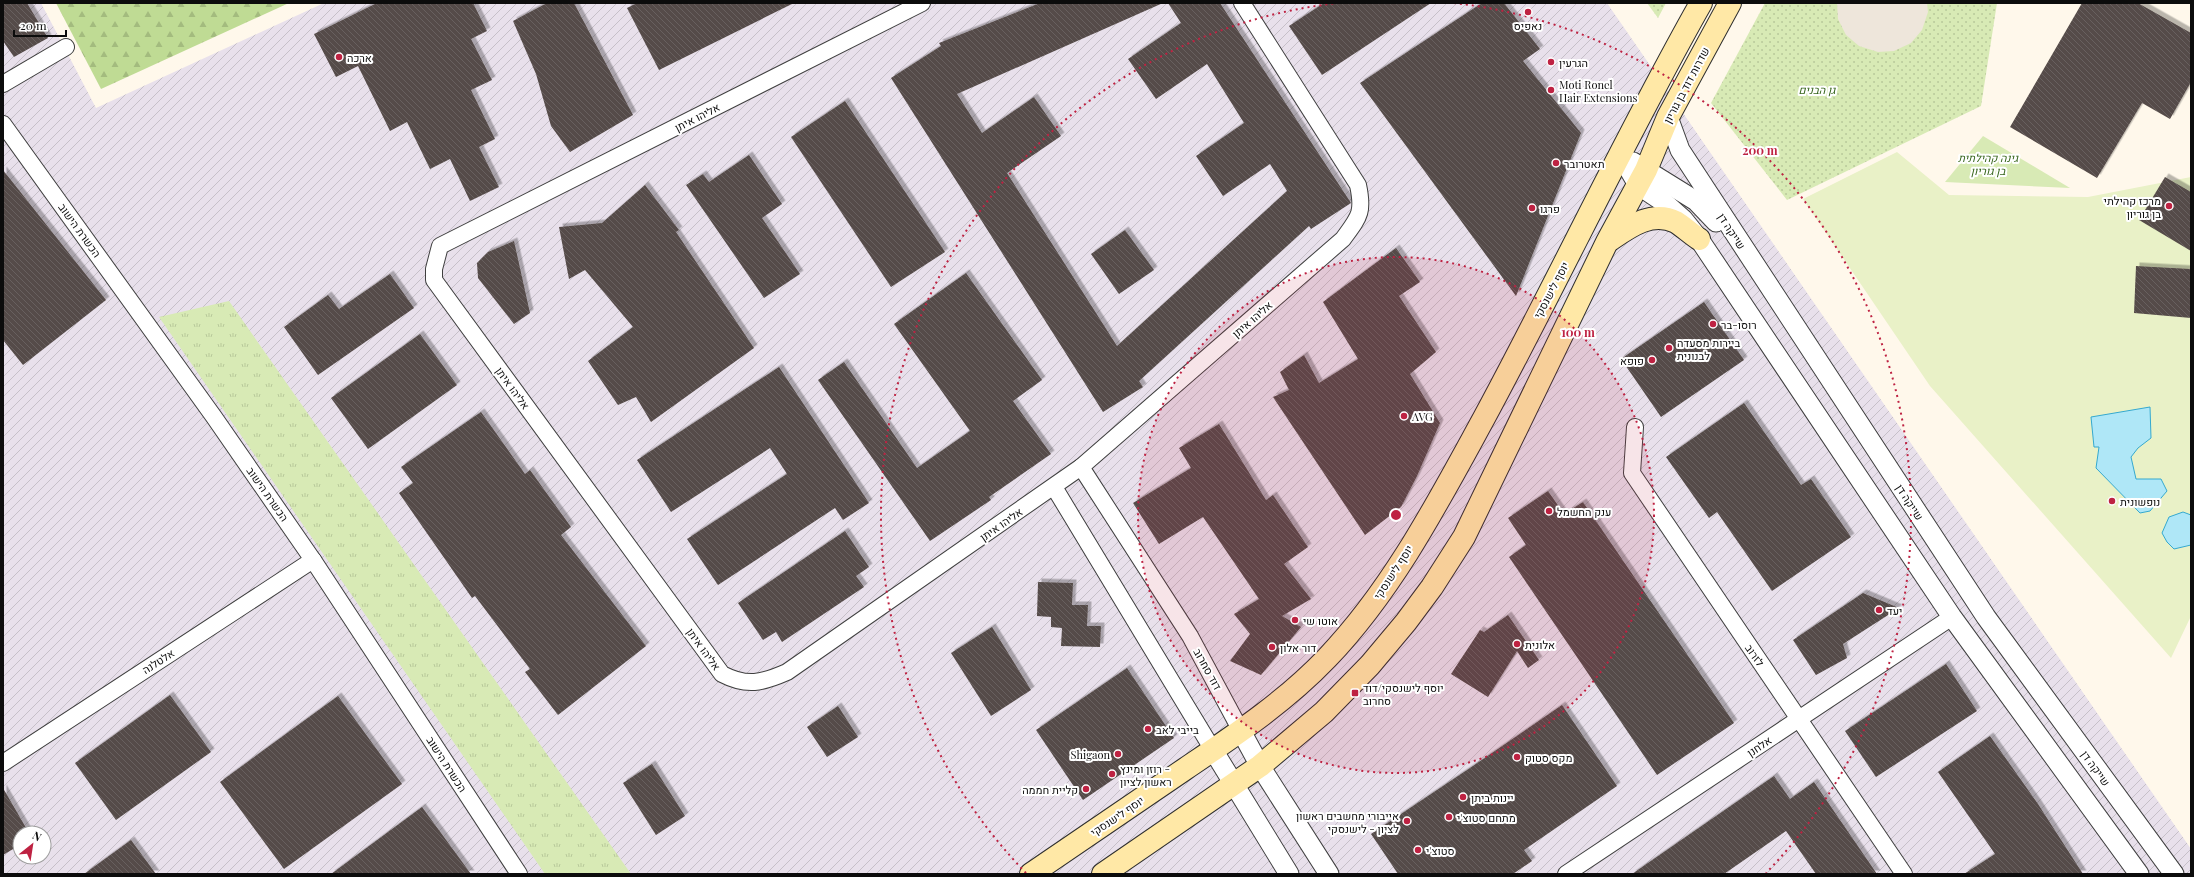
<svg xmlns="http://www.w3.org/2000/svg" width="2194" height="877" viewBox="0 0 2194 877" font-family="'Playfair Display',Heebo,serif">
<defs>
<pattern id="industrial-furrows" width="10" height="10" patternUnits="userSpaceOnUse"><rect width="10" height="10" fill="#e8e0eb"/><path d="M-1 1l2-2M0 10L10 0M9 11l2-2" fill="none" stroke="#c6bfc8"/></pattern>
<pattern id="grass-tufts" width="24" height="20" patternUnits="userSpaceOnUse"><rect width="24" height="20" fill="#d8eab5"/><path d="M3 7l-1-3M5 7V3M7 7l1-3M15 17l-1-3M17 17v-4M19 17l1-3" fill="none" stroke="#b8c89a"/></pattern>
<pattern id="forest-firs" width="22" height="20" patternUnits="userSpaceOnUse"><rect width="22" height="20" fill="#bfdb94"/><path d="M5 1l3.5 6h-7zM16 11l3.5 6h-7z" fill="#a3bb7e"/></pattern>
<pattern id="park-dots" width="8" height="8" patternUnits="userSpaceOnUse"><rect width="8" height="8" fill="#d8eab5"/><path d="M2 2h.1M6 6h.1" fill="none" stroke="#b8c89a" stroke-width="1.8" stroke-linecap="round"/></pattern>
<pattern id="building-back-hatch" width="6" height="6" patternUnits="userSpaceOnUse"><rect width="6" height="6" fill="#554b48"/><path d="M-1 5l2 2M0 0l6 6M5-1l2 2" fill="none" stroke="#68605e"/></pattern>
<filter id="shadow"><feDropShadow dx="3.5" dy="-3.5" stdDeviation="0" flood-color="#0004"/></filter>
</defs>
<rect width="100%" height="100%" fill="#fff8eb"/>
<path fill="url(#industrial-furrows)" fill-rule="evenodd" d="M 3,3 L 41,3 L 96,108 L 324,3 L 1607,3 L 2191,849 L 2191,874 L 3,874 ZM 20,833 L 44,833 L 44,857 L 20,857 Z"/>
<polygon fill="url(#grass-tufts)" points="229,301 631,874 545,874 159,317"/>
<polygon fill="url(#forest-firs)" points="56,3 289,3 101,89"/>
<g fill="url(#park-dots)">
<polygon points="1647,3 1666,3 1658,18"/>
<polygon points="1765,3 1997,3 1981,106 1787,200 1711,103"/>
</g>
<polygon fill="#d8eab5" points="1983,136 2070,188 1945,182"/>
<polygon fill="#e9f1c7" points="1897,152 1949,195 2088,197 2191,177 2191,616 2171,658 1930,386 1803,199"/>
<polygon fill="#eee6db" points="1837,3 1927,3 1928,12 1922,30 1911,43 1894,51 1878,52 1859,46 1846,35 1838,19"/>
<g fill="#afe7f7" stroke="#35a9cf">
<polygon points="2150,407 2151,438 2138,448 2131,457 2136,479 2161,479 2167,491 2150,511 2140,513 2096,468 2099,447 2094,447 2091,417"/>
<polygon points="2183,512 2191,515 2191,545 2174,549 2167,542 2162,533 2169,517"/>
</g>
<g fill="url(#building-back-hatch)" filter="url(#shadow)">
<polygon points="3,3 27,3 48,38 14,57 3,41"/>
<polygon points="377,3 473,3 487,31 471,39 492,80 471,90 495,139 479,147 499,187 470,201 450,159 430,169 407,122 390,131 358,66 336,77 314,34"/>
<polygon points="547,3 574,3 633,115 570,152 551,126 536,74 513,21"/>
<polygon points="637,3 794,3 659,70 627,8"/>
<polygon points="1040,3 1163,3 957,94 982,133 1034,97 1061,136 1007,173 1117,346 1287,191 1270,164 1223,196 1196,156 1244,123 1207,64 1156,99 1128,59 1181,23 1168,3 1220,3 1351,203 1311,229 1309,226 1139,381 1143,387 1103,412 891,78 941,46 939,43"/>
<polygon points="1324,3 1431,3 1322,75 1289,26"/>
<polygon points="1482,3 1504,3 1540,49 1523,61 1581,133 1516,296 1360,83"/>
<polygon points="2082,3 2138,3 2191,33 2191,82 2170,119 2142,103 2097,178 2010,127"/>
<polygon points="845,101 945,252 891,287 791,137"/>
<polygon points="749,155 782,204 762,218 800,274 764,298 686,185 703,174 709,182"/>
<polygon points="3,170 106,300 23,365 3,340"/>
<polygon points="2165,177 2191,192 2191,251 2139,220"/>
<polygon points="645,185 679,230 676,232 754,348 651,422 636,397 618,405 588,361 633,327 585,270 569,279 559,227 602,223"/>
<polygon points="1125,230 1154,270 1119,294 1091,254"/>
<polygon points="514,241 530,313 514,324 478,278 477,263 488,252"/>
<polygon points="1396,248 1420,282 1399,296 1436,352 1410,374 1440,423 1417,476 1401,507 1365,535 1273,397 1289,390 1280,372 1304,355 1319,383 1358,359 1323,302"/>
<polygon points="2136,266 2191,269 2191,318 2134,313"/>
<polygon points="966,273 1042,380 1013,401 1051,454 989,497 991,500 930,541 818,380 844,362 917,468 970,431 894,324"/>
<polygon points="390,274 414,308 318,375 284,327 328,295 339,309"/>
<polygon points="1704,302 1744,360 1661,417 1621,359"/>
<polygon points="420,334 457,385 368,449 331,398"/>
<polygon points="779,367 869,503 843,520 835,508 718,585 687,539 787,474 770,448 671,512 637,460"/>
<polygon points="1744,403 1801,485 1811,479 1851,537 1772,591 1717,512 1709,518 1666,457"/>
<polygon points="481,412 525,474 530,470 571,527 561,535 646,646 558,715 525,672 530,669 475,596 472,598 399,493 413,483 401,467"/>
<polygon points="1219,424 1266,500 1273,495 1308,547 1284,564 1311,599 1282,616 1301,627 1261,675 1230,661 1250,634 1234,614 1259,599 1203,517 1159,544 1133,503 1191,468 1179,448"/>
<polygon points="1548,491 1564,514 1583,502 1734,723 1657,775 1509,557 1526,545 1508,518"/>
<polygon points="845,531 869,567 856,576 864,587 782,642 776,632 763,640 738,603"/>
<polygon points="1038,582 1073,583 1072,605 1088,605 1087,626 1101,626 1100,647 1061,646 1062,628 1051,627 1051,617 1037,616"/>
<polygon points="1863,593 1899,608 1843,644 1847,658 1816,675 1793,640"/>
<polygon points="1508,615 1539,660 1528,668 1517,651 1488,697 1451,674 1480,630 1484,632"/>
<polygon points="992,627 1031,690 991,716 951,653"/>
<polygon points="1946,664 1977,711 1876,777 1845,731"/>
<polygon points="1127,668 1174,738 1083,800 1036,730"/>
<polygon points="170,695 211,752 116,820 75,763"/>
<polygon points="338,696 402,784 284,869 220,782"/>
<polygon points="1562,705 1617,786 1524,850 1532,861 1513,874 1398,874 1371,834 1470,768"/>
<polygon points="838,706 858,737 827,757 807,727"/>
<polygon points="1990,736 2038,804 2083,874 1964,874 1995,854 1938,772"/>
<polygon points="652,764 685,816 656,835 623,783"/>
<polygon points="1774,776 1790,799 1814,782 1877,874 1816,874 1786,831 1724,874 1632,874"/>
<polygon points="3,788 29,833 20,833 20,845 3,855"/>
<polygon points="422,807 471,874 331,874"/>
<polygon points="131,840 156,874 84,874"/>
</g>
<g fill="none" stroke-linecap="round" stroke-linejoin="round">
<g stroke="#3f3f3f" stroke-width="18">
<g id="minor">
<path d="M 922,3 L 440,246 L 434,269 L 434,280 L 722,674 C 747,687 762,683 787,672 L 1081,467 L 1343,239 C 1359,217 1364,213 1358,185 L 1242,3"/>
<polyline points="3,84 66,47"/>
<polyline points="3,124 214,417 313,560 519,874"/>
<polyline points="1635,427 1632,473 1904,874"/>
<polyline points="1081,467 1190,636 1241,731"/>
<polyline points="1054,487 1213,750"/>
<polyline points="3,763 313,560"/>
<polyline points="1566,874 1952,617"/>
</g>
</g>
<g stroke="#3f3f3f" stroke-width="21">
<g id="tertiary">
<polyline points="1668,117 1680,150 1986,617 2174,874"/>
<polyline points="1620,154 1638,185 1665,203 1683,219 1699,239 1952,617 2139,874"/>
<polyline points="1633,162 1696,201 1716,222"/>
<polyline points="1241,731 1260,766 1329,874"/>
<polyline points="1213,750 1289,874"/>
</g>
</g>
<g stroke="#2e2e2e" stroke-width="24">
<g id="secondary">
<path d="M 1610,240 C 1629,227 1652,210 1676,222 C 1684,227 1691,234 1699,239"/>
<path d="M 1031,874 C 1082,839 1134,804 1185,769 C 1235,735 1285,702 1327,658 C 1393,589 1438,502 1484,418 C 1558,281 1624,139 1701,3"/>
<polyline points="1103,874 1260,766 1324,712 1370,665 1406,622 1432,587 1464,537 1607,242 1646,170 1668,117 1730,3"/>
</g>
</g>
<use href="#minor" stroke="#fff" stroke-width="16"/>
<use href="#tertiary" stroke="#fff" stroke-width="19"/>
<use href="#secondary" stroke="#ffe8a6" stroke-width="22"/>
</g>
<circle cx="1396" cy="515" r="258" fill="#be2242" fill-opacity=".12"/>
<g fill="none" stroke="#be2242" stroke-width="2" stroke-dasharray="2 4">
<circle cx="1396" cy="515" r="258"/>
<path d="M1026 873A515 515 0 0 1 1338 3M1454 3A515 515 0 0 1 1766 873"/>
</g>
<g fill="#be2242" stroke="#fff" stroke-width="1.5">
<circle cx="1528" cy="12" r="4"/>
<circle cx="339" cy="57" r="4"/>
<circle cx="1551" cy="62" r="4"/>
<circle cx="1551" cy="90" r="4"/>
<circle cx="1556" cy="163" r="4"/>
<circle cx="2169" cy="206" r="4"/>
<circle cx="1532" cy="208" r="4"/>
<circle cx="1713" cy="324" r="4"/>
<circle cx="1669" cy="348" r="4"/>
<circle cx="1652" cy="360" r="4"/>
<circle cx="1404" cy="416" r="4"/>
<circle cx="2112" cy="501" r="4"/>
<circle cx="1549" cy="511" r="4"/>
<circle cx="1879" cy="610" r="4"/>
<circle cx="1295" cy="620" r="4"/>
<circle cx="1517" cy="644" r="4"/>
<circle cx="1272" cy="647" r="4"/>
<rect x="1351" y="689" width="8" height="8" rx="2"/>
<circle cx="1148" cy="729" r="4"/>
<circle cx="1118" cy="754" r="4"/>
<circle cx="1517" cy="757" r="4"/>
<circle cx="1112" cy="774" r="4"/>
<circle cx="1086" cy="789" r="4"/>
<circle cx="1463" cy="797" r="4"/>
<circle cx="1449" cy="817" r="4"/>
<circle cx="1407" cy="821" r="4"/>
<circle cx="1418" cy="850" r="4"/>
</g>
<g text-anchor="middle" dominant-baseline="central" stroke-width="4" stroke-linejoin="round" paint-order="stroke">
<g font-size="11" fill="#0c0c0c" stroke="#fff" text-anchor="start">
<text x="1528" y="25" text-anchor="middle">נאפיס</text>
<text x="347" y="57">ארכה</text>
<text x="1559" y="62">הגרעין</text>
<text x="1559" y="84">Moti Ronel<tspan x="1559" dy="13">Hair Extensions</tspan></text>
<text x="1564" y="163">תאטרובר</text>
<text x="2161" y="200" text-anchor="end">מרכז קהילתי<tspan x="2161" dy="13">בן גוריון</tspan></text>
<text x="1540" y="208">פרגו</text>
<text x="1721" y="324">רוסו-בר</text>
<text x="1677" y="342">ביירות מסעדה<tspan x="1677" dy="13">לבנונית</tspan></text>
<text x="1644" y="360" text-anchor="end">פופא</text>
<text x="1412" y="416">AVG</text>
<text x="2120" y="501">נופשונית</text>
<text x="1557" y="511">ענק החשמל</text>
<text x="1887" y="610">יעד</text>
<text x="1303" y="620">אוטו שי</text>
<text x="1525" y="644">אלונית</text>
<text x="1280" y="647">דור אלון</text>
<text x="1363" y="687">יוסף לישנסקי/דוד<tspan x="1363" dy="13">סחרוב</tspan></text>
<text x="1156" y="729">בייבי לאב</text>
<text x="1110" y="754" text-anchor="end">Shigaon</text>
<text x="1525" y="757">מקס סטוק</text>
<text x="1120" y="768">רוזן ומינץ -<tspan x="1120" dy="13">ראשון לציון</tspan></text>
<text x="1078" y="789" text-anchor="end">קליית חממה</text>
<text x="1471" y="797">יינות ביתן</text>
<text x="1399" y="815" text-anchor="end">אייבורי מחשבים ראשון<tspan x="1399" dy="13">לציון - לישנסקי</tspan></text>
<text x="1457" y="817">מתחם סטוצ'י</text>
<text x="1426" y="850">סטוצ'י</text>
</g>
<g font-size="11" fill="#0c0c0c" stroke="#fff">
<text transform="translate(1686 85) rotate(-62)">שדרות דוד בן גוריון</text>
<text transform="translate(697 117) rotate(-27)">אליהו איתן</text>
<text transform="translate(80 230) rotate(54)">הכשרת הישוב</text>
<text transform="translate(1732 231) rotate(57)">שייקה דן</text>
<text transform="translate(1551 290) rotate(-62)">יוסף לישנסקי</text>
<text transform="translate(1252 319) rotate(-41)">אליהו איתן</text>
<text transform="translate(513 388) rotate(54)">אליהו איתן</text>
<text transform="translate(268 494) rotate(55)">הכשרת הישוב</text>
<text transform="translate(1910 502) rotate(57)">שייקה דן</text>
<text transform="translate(1001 524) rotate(-35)">אליהו איתן</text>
<text transform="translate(1393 572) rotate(-57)">יוסף לישנסקי</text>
<text transform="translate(704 649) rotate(54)">אליהו איתן</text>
<text transform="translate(1755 655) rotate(55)">לזרוב</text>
<text transform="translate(158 661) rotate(-33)">אלטלנה</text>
<text transform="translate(1208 669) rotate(61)">דוד סחרוב</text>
<text transform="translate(1759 746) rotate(-34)">אלחנן</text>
<text transform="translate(447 764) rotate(57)">הכשרת הישוב</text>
<text transform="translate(2096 768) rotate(54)">שייקה דן</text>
<text transform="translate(1117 816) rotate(-34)">יוסף לישנסקי</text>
</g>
<g font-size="11" font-style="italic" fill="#36651c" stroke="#fff">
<text x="1817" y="89">גן הבנים</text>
<text x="1988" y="157">גינה קהילתית<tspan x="1988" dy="13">בן גוריון</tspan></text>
</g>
</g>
<circle cx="1396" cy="515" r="6" fill="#be2242" stroke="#fff" stroke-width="2"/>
<g font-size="12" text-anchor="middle" font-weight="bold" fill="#be2242" stroke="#fff" stroke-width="4" stroke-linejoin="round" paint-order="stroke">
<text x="1760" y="155">200 m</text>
<text x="1578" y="337">100 m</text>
</g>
<rect width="2194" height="877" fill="none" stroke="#0c0c0c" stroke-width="8"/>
<g transform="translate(32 845) rotate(30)"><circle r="19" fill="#ffffff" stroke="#9e9e9e"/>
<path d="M0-3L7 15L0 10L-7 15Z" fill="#be2242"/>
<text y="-6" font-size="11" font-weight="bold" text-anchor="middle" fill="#0c0c0c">N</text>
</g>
<path d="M14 30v6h52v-6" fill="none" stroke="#0c0c0c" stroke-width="2"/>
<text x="20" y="30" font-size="12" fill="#0c0c0c" stroke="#ffffff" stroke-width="3" paint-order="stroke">20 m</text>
</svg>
